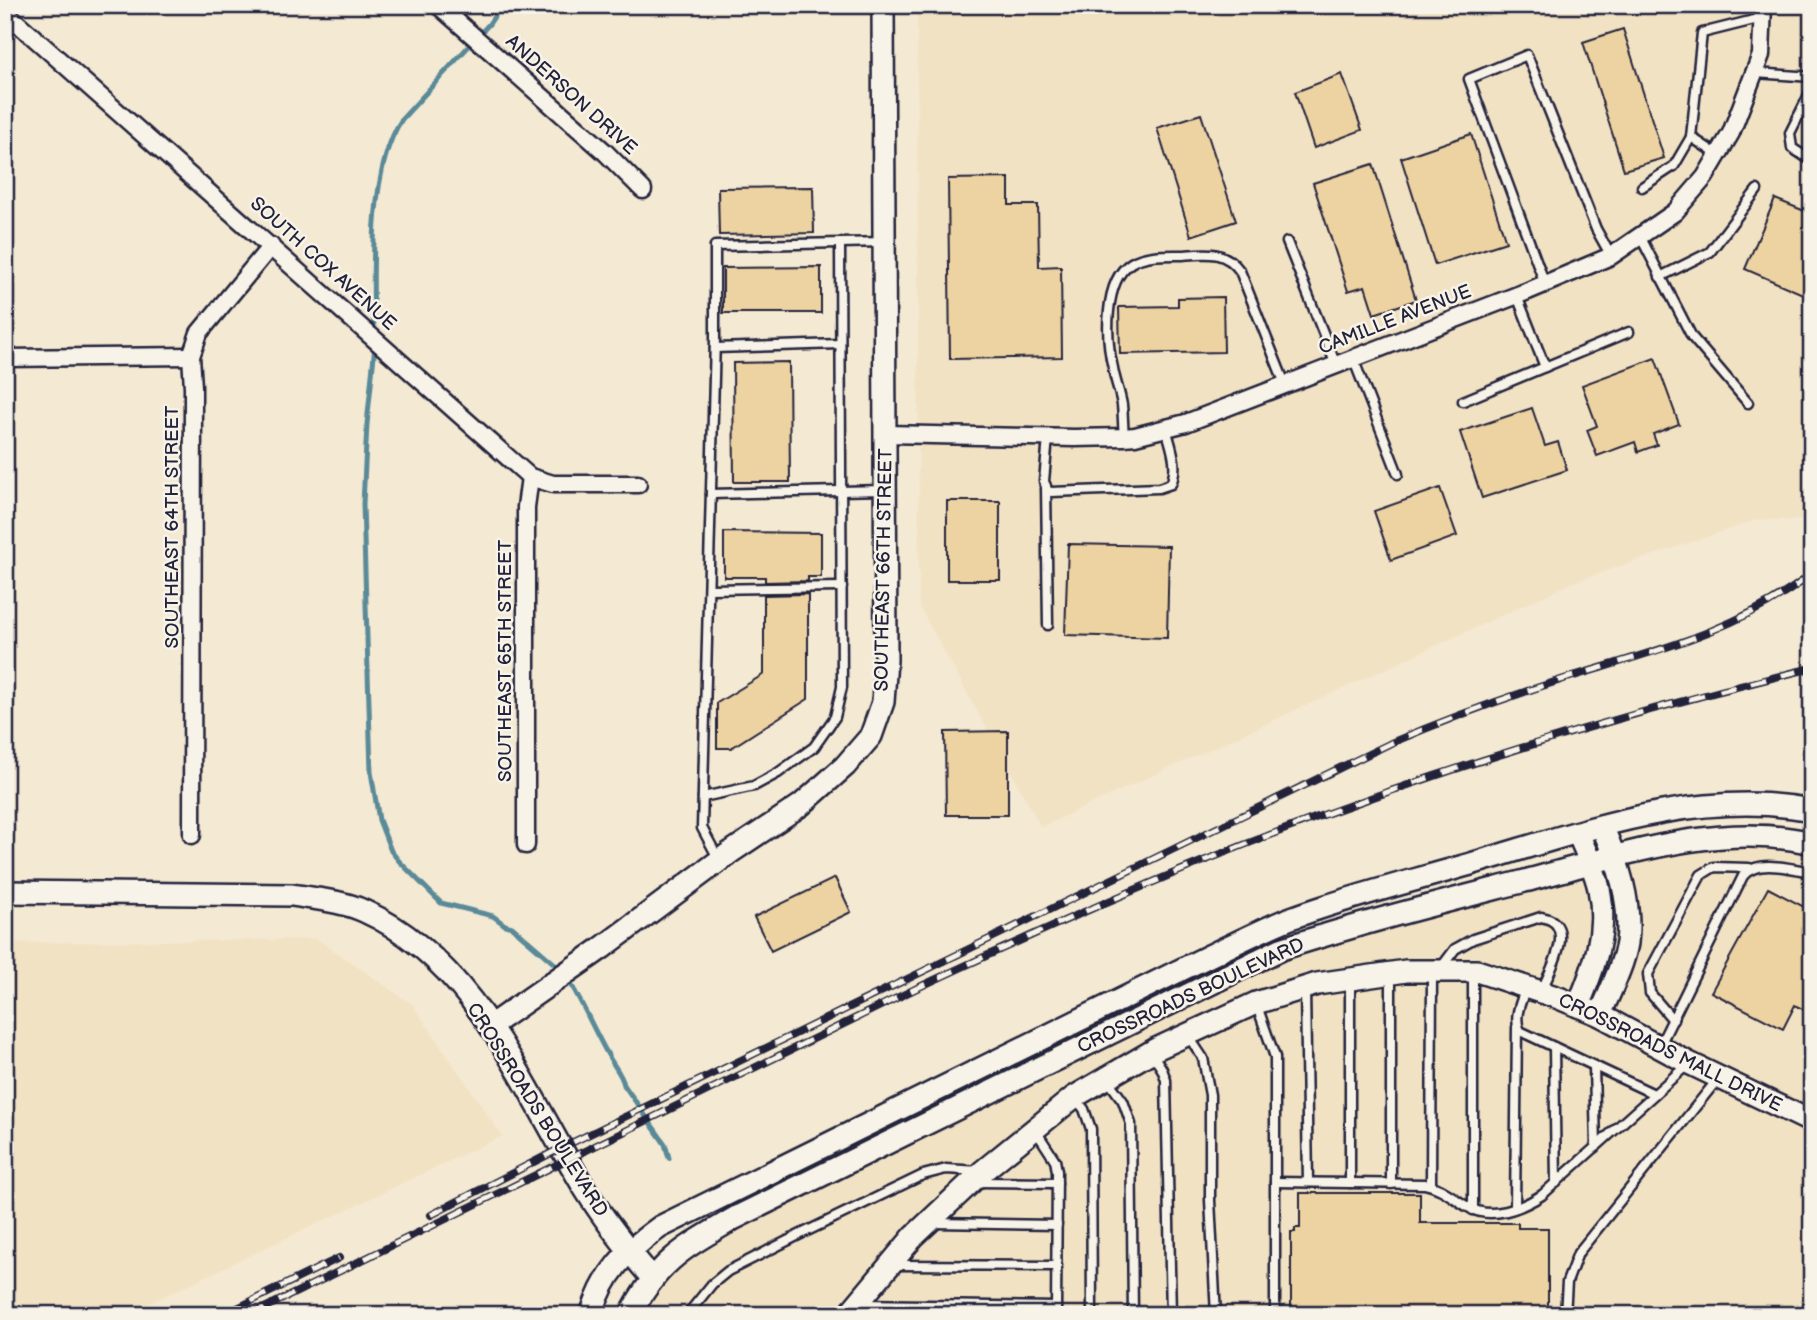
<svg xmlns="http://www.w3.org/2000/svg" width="1817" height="1320" viewBox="0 0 1817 1320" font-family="'Balsamiq Sans',sans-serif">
<rect width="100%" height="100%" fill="#f4e9d3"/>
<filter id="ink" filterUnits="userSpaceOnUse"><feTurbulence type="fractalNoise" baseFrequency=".0143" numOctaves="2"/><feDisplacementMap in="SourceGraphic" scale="14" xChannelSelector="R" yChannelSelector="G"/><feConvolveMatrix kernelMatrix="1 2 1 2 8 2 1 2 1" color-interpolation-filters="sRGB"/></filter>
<g filter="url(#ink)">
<g fill="#f2e2c4">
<polygon points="917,5 1812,5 1812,520 1756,520 1574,582 1041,827 919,606"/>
<polygon points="1743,845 1794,849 1812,853 1812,1315 642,1315 651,1293 684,1262 741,1226 1289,957 1363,932 1565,879 1697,849"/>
<polygon points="317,939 413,1005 502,1136 124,1315 5,1315 5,943"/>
</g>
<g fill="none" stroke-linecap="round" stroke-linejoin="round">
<g stroke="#5a8a98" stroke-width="5">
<path d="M 374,335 C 373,276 368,169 402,119 L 489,24 L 502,5"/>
<polyline points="375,345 367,424 363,504 371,772 379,820 391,851 399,861 441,903 493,916 505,925 512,927 563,971"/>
<path d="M 568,979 C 583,1004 594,1030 608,1055 C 613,1065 622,1074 624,1085 L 665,1144 L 669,1158"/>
</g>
</g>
<g fill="#eed3a2" stroke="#22223b" stroke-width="2">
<polygon points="1623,29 1664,158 1624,170 1583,42"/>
<polygon points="1342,74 1362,130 1314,148 1295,92"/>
<polygon points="1201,114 1236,221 1191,236 1157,128"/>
<polygon points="1471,134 1506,242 1435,265 1401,158"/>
<polygon points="1373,164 1416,300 1374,314 1365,286 1348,291 1313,183"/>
<polygon points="1009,178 1009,205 1038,205 1039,267 1061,266 1062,357 950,359 948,179"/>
<polygon points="813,187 814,233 719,235 718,188"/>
<polygon points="1775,199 1812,214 1812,298 1745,269"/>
<polygon points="821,267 821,313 723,313 723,268"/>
<polygon points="1223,297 1224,352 1120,354 1119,307 1178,306 1178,298"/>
<polygon points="1655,358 1679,424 1653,434 1657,445 1638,452 1635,442 1597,456 1587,430 1597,426 1582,385"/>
<polygon points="789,362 790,482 734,482 733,363"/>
<polygon points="1532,408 1545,446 1558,442 1567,470 1482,498 1460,432"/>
<polygon points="1440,488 1457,536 1391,560 1374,511"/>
<rect x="947" y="501" width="53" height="79"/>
<polygon points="724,532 821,533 821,577 808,577 808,581 765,582 765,577 724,577"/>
<polygon points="1068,544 1169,546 1167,638 1065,635"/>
<polygon points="808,594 808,699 731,748 717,748 717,703 764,674 764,595"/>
<polygon points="1008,731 1008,815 946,815 945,732"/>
<polygon points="835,878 851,912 771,951 754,917"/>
<polygon points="1768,888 1812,911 1812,1014 1795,1005 1783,1029 1711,992"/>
<polygon points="1300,1193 1420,1193 1420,1223 1518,1223 1518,1228 1548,1228 1548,1315 1291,1315 1291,1232 1295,1232 1295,1228 1300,1228"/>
</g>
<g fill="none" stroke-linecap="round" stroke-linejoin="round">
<g stroke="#22223b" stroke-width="13">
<g id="lane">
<polyline points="1755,73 1812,77"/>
<polyline points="1812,89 1790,133 1792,148 1812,161"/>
<polyline points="1691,137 1702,33 1762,18"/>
<polyline points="1642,187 1674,166 1691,137 1718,155"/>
<polyline points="1640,236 1692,337 1748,403"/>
<polyline points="1287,242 1336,365"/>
<polyline points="1660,277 1710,252 1757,190"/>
<polyline points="1545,284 1469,79 1527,55 1596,229 1611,256"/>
<polyline points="1517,296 1545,367"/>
<polyline points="715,348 840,344"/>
<polyline points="1353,358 1398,474"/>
<polyline points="1463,401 1629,332"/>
<path d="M 1124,437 C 1123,426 1123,415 1122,405 C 1120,392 1115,381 1113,368 C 1106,340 1103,281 1131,263 C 1145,254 1166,255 1183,255 C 1207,253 1225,250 1240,271 L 1285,384"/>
<path d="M 1048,438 L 1044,481 L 1047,490 L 1051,492 L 1159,488 L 1171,484 C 1179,465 1171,447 1166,428"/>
<polyline points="1046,486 1048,625"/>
<polyline points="711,494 883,490"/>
<polyline points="709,589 842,587"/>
<polyline points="703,797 754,786 778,773 814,747 835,717 842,687 840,243"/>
<polyline points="1807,807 1812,786"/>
<polyline points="718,858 702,828 715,339 715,246 884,242"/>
<path d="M 1440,969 L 1455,949 L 1473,939 L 1541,917 C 1579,923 1550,970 1541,992"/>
<polyline points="1473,971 1473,1210"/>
<polyline points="1391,973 1391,1184"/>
<path d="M 1526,988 C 1521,1002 1513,1017 1520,1031 L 1654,1094"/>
<polyline points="1305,989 1308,1182"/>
<polyline points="1256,1003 1275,1057 1275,1315"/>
<polyline points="1673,1020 1650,993 1648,974 1701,875 1714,867 1749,868"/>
<polyline points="1189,1037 1203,1058 1210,1095 1210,1200 1216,1315"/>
<polyline points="1554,1047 1556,1183"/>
<path d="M 1659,1047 L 1743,876 C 1757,858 1792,869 1812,872"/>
<polyline points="1151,1052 1162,1069 1166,1080 1171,1315"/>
<polyline points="1594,1066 1596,1147"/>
<polyline points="1107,1079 1123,1101 1131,1124 1133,1315"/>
<polyline points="1075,1098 1084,1109 1091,1129 1092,1315"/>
<polyline points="1036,1131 1055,1160 1057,1171 1056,1315"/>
<polyline points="978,1182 1057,1183"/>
<path d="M 1275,1182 L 1425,1184 C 1442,1187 1454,1199 1468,1207 C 1491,1221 1522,1208 1542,1195 L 1687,1065"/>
<polyline points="1350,1183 1350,980"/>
<polyline points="1431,1185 1432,974"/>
<polyline points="1515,1208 1517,1027"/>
<polyline points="934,1223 1057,1225"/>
<polyline points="896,1265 1057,1266"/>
<polyline points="860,1304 1056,1307"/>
<polyline points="687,1315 712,1284 728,1271 799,1235 923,1175 946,1169 980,1171"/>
<polyline points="1565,1315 1567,1282 1578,1253 1717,1080"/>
</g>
</g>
<g stroke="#22223b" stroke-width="21">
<g id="street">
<polyline points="438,5 605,152 643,190"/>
<polyline points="5,12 530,477 553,484 638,484"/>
<polyline points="5,358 191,356"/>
<polyline points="886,434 1074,438 1124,437 1135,436 1186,423 1528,291 1611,256 1675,212 1705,177 1731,133 1761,55 1763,5"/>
<polyline points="192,835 193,387 191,356 199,333 271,246"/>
<polyline points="526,845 526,507 530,477"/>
</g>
</g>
<g stroke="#22223b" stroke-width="26">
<g id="secondary">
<path d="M 1578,833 C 1585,851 1595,870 1599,889 C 1608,931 1594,968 1578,1006"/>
<path d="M 5,892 L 292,895 C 316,899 342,901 364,911 C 476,961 525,1091 585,1189 C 605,1221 627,1249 652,1278"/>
<path d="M 1600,1015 C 1609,993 1623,967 1627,943 C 1632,901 1618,863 1602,826"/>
<polyline points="490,1026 602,948 731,852 801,805 845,766 871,736 883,702 886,660 883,5"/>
<path d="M 591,1315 C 605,1271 624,1253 660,1227 L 1209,956 C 1236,943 1263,929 1291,918 C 1350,896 1413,881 1474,863 C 1584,831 1696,788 1812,810"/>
<path d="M 630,1315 C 659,1260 684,1248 735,1218 L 1281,949 C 1360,923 1440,903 1521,882 C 1614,858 1715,820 1812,843"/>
<polyline points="848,1315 914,1236 983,1171 1074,1097 1156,1049 1256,1003 1317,984 1406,971 1477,971 1559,998 1600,1015 1689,1063 1812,1122"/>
</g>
</g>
<use href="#lane" stroke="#f7f3e8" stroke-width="8"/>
<use href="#street" stroke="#f7f3e8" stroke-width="16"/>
<use href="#secondary" stroke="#f7f3e8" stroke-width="21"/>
<g stroke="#22223b" stroke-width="8">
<g id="rail">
<path d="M 431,1215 L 561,1148 L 1391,743 C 1449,718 1507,697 1567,678 C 1655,651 1738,631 1812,574"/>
<polyline points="223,1315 339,1258"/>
<path d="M 250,1315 L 915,989 C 1009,945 1104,902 1201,862 C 1399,782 1604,718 1812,668"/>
</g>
</g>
<use href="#rail" stroke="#f7f3e8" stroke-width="5" stroke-dasharray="16" stroke-linecap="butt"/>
</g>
</g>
<g text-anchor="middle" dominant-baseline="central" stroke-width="5" stroke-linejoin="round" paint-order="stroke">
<g font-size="19" fill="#22223b" stroke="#f7f3e8">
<text transform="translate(571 95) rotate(42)">ANDERSON DRIVE</text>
<text transform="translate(323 264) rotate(42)">SOUTH COX AVENUE</text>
<text transform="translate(1395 320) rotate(-21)">CAMILLE AVENUE</text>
<text transform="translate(172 527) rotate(-90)">SOUTHEAST 64TH STREET</text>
<text transform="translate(884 570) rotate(-89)">SOUTHEAST 66TH STREET</text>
<text transform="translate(505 661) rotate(-90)">SOUTHEAST 65TH STREET</text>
<text transform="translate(1191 996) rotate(-25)">CROSSROADS BOULEVARD</text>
<text transform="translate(1670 1053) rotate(26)">CROSSROADS MALL DRIVE</text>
<text transform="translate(537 1110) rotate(58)">CROSSROADS BOULEVARD</text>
</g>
</g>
<rect width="1817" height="1320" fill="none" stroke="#f7f3e8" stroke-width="28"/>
<rect x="14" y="14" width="1789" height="1292" fill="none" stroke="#22223b" stroke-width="2.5" filter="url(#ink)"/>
</svg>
